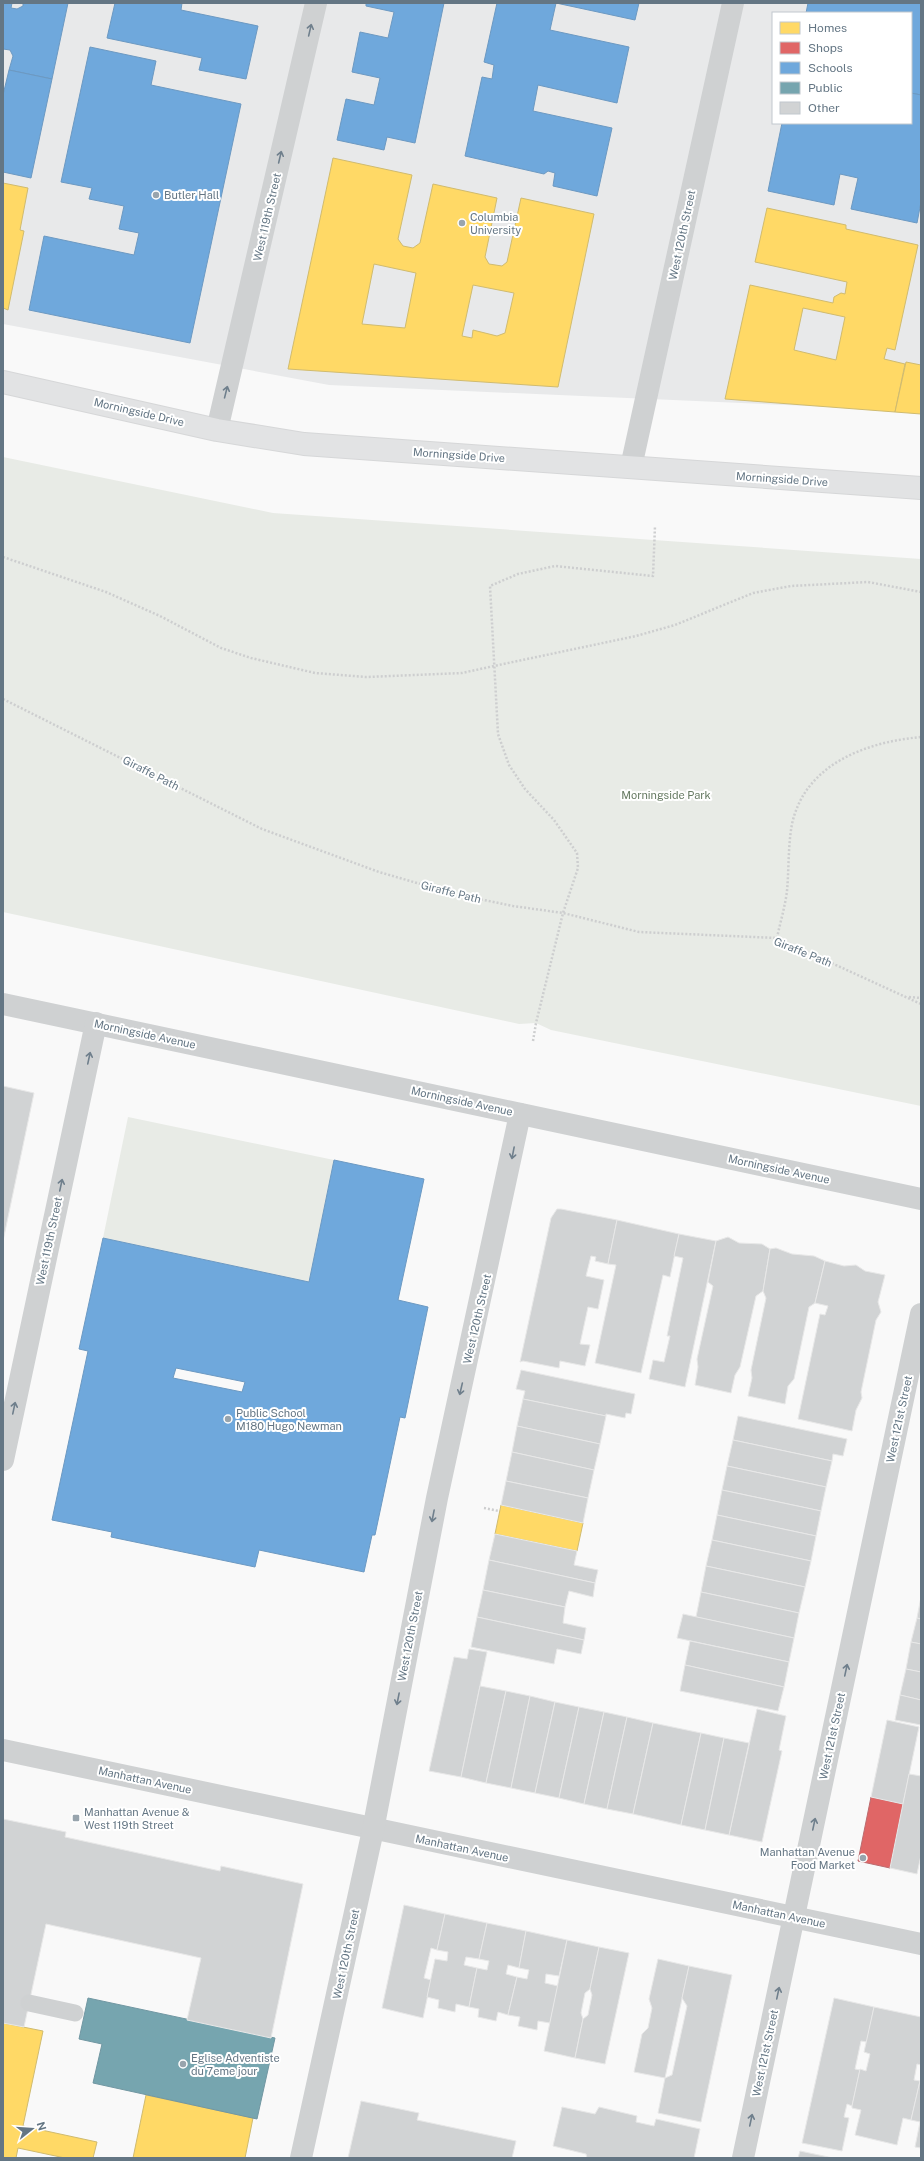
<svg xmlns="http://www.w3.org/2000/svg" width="924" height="2161" viewBox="0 0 924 2161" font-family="'Public Sans',sans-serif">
<rect width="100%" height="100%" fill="#f9f9f9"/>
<path fill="#e8e9ea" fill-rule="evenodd" d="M 3,3 L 921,3 L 921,411 L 329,385 L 3,324 ZM 773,13 L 911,13 L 911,123 L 773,123 Z"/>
<g fill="#e8ebe6">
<polygon points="3,457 273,513 921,559 921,1106 551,1030 536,1023 519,1024 3,912"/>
<polygon points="128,1117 334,1160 309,1282 103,1238"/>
</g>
<g fill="#ffd966" stroke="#d0bb6f" fill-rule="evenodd">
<path d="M 333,158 L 412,175 L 398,239 L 403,246 L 413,248 L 420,243 L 433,184 L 497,198 L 485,257 L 489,264 L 502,266 L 507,262 L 521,198 L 594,214 L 558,387 L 288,369 ZM 374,264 L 416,273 L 405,328 L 362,324 ZM 473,285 L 514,293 L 505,333 L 497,336 L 473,330 L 472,338 L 462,336 Z"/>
<polygon points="3,183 28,188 20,230 24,231 8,310 3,308"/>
<path d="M 767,208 L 846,225 L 846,229 L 918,245 L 895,350 L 887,348 L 884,359 L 905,364 L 895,412 L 725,399 L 750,285 L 833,303 L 834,297 L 841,293 L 845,294 L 847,282 L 755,262 ZM 803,308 L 845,317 L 836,360 L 794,350 Z"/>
<polygon points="906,362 921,365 921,414 895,412"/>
<polygon points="501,1505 583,1523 577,1551 495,1534"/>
<polygon points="3,2023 43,2031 23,2126 97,2142 93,2158 65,2158 18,2148 16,2158 3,2158"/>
<polygon points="146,2095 253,2118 245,2158 133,2158"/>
</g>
<polygon fill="#e06666" stroke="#bb6b6f" points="871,1797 903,1804 890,1868 858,1861"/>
<g fill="#6fa8dc" stroke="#6c99c2" fill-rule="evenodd">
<polygon points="3,3 12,3 11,8 17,9 23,6 23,3 68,3 52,79 9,70 13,56 10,50 3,49"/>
<polygon points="115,3 182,3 181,10 258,26 246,79 199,70 202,58 107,38"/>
<polygon points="366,3 444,3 415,143 387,137 384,150 337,140 346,99 374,105 380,78 352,72 360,32 388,38 394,12 366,6"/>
<polygon points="497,3 639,3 635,20 556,3 550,30 629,47 617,103 538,85 533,111 612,128 597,196 553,186 555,173 548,171 544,174 465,156 482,77 492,79 494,65 484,62"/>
<polygon points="808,3 921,3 921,95 911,93 911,13 806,13"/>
<polygon points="90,47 156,61 151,85 241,104 190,343 29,310 44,236 134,255 139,233 119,229 124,206 89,199 92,188 61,182"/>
<polygon points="9,70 52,79 31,178 3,172 3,95"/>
<polygon points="911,93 921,95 921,202 917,223 851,209 858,178 840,174 834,205 768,191 782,123 911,123"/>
<path d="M 334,1160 L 424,1179 L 398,1300 L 428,1307 L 405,1418 L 400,1417 L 375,1535 L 372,1535 L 364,1572 L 259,1550 L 255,1567 L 111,1537 L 112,1532 L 52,1520 L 88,1351 L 79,1349 L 103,1238 L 309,1282 ZM 176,1368 L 245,1382 L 242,1392 L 173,1378 Z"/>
</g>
<polygon fill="#76a5af" stroke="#7197a2" points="88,1998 275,2038 257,2119 93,2083 102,2044 79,2039"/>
<g fill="#d1d3d4" stroke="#e8e8e8">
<polygon points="3,1086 34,1093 3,1241"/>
<polygon points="557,1209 561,1209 617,1220 608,1264 595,1261 596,1257 591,1256 586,1276 604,1280 598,1309 588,1307 580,1344 590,1345 585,1366 560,1361 559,1368 523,1361 520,1362 551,1218"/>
<polygon points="617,1220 679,1234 670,1277 663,1275 641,1373 595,1363 616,1265 608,1264"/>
<polygon points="679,1234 716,1241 685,1387 649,1379 653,1360 664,1362 670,1336 667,1336 683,1258 674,1256"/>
<polygon points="728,1237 739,1243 762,1244 770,1249 763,1291 756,1296 740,1367 735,1375 731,1393 695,1385 698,1367 697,1359 713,1286 708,1282 716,1241"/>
<polygon points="776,1248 792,1254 814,1256 825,1261 815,1303 809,1307 794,1379 788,1386 785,1404 748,1396 752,1378 751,1370 766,1298 763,1291 770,1249"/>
<polygon points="825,1261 844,1266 856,1265 865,1271 885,1275 878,1302 881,1312 876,1320 861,1392 862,1398 856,1410 852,1431 798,1419 820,1314 825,1315 828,1306 815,1303"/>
<polygon points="521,1370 635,1394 631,1414 626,1413 625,1418 606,1414 606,1416 523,1399 525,1391 516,1389"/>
<polygon points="523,1399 606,1416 600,1444 517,1426"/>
<polygon points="738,1416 847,1439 843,1456 833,1454 832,1461 733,1440"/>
<polygon points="517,1426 600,1444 594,1470 512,1452"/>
<polygon points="733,1440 832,1461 826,1487 727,1466"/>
<polygon points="512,1452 594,1470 588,1498 506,1481"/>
<polygon points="727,1466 826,1487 821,1511 722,1490"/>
<polygon points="506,1481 588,1498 583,1523 501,1505"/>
<polygon points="722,1490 821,1511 816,1536 717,1515"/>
<polygon points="717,1515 816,1536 811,1561 712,1540"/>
<polygon points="495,1534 577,1551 574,1565 598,1570 595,1583 489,1560"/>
<polygon points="712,1540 811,1561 805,1587 706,1566"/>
<polygon points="489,1560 595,1583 593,1597 569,1591 565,1607 483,1590"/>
<polygon points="706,1566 805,1587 799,1613 701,1592"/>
<polygon points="483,1590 565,1607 563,1623 586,1628 584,1640 477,1617"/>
<polygon points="701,1592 799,1613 794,1638 696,1617"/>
<polygon points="921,1597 921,1619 917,1618"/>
<polygon points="683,1614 794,1638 789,1662 677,1638"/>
<polygon points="477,1617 584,1640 581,1654 557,1649 554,1664 471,1647"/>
<polygon points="917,1618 921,1619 921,1644 911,1642"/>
<polygon points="690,1641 789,1662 784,1687 685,1665"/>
<polygon points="911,1642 921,1644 921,1672 906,1669"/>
<polygon points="469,1649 487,1652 461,1777 429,1771 454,1657 467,1659"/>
<polygon points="685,1665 784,1687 778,1711 680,1691"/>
<polygon points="906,1669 921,1672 921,1700 900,1695"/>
<polygon points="480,1686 506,1691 486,1783 461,1777"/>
<polygon points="506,1691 530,1696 511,1788 486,1783"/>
<polygon points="900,1695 921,1700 921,1725 895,1720"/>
<polygon points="530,1696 555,1702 535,1793 511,1788"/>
<polygon points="555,1702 579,1707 559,1798 535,1793"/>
<polygon points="579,1707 604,1712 584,1804 559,1798"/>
<polygon points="757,1709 786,1716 779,1750 782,1751 762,1842 729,1835"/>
<polygon points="604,1712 627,1717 607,1809 584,1804"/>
<polygon points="627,1717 653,1723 633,1814 607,1809"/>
<polygon points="887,1720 919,1727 903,1804 871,1797"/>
<polygon points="653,1723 701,1733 681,1825 633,1814"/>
<polygon points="701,1733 724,1738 705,1830 681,1825"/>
<polygon points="724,1738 749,1743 729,1835 705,1830"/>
<polygon points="909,1774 921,1776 921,1855 917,1874 890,1868"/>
<polygon points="3,1819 66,1832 65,1837 220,1871 221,1866 303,1884 271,2038 187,2020 201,1958 46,1924 24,2027 3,2023"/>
<polygon points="404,1905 445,1914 437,1950 431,1948 424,1978 431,1980 423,2018 382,2008"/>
<polygon points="445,1914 487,1923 479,1959 466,1957 464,1965 477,1968 469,2007 456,2004 455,2012 438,2008 439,2000 427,1997 435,1959 447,1961 448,1952 437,1950"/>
<polygon points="487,1923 526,1931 519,1968 508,1965 506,1974 517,1977 508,2015 498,2012 496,2021 478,2017 479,2009 469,2007 477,1968 487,1970 489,1961 479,1959"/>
<polygon points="526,1931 567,1940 559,1976 546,1974 545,1983 558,1986 550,2023 538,2021 537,2030 518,2026 520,2017 508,2015 517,1977 527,1979 529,1970 519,1968"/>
<polygon points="567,1940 599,1947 590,1989 585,1993 581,2013 583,2019 575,2058 544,2051"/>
<polygon points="599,1947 629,1953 605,2064 575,2058 583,2019 588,2015 592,1995 590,1989"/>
<polygon points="658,1959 689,1966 665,2078 634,2072 642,2034 648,2028 652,2008 649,1999"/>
<polygon points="689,1966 732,1975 701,2122 658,2113 665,2078 672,2075 687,2006 682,1998"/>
<polygon points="834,1998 874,2007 867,2042 861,2041 855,2069 860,2070 852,2106 847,2104 844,2117 849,2118 842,2151 802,2143"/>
<polygon points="874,2007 921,2017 921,2065 917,2064 914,2080 920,2081 911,2120 903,2118 897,2145 855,2135 861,2110 852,2108 852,2106 860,2069 866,2071 870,2054 864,2052"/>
<polygon points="920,2081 921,2082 921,2148 915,2147 920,2122 911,2120"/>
<polygon points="361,2101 419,2113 417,2120 516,2141 512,2158 348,2158"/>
<polygon points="562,2107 595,2114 599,2107 637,2116 636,2122 654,2126 656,2119 700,2129 694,2158 587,2158 586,2154 553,2146"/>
<polygon points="800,2151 833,2158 798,2158"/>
</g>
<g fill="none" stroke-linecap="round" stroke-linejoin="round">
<g stroke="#d6d7d8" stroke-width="24">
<polyline id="secondary" points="3,382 217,430 304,444 921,488"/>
</g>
<g stroke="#cdcecf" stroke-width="2.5" stroke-dasharray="2 2" stroke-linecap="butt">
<polyline points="3,557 106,592 160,616 221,648 251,658 315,673 366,677 462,673 494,666 636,636 675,625 753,593 791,586 868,582 921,592"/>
<polyline points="3,699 262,829 379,872 455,894 513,906 563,913 639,932 777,938 921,1004"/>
<path d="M 777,938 C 780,923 785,907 787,891 C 789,869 788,845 792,824 C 805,764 866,742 921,737"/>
<polyline points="909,997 921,998"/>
<polyline points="533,1041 536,1023 563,913 578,868 577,853 554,820 525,789 509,765 498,734 490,586 518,574 555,566 653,576 655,526"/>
<polyline points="484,1508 499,1511"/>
</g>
<polyline stroke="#cfd1d2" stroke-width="17" points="29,2003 75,2013"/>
<g stroke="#cfd1d2" stroke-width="22">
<polyline points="217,430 316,3"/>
<polyline points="631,467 733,3"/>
<polyline points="3,1004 921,1199"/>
<polyline points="3,1460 96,1023"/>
<polyline points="3,1750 921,1944"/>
<polyline points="301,2158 373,1830 437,1498 520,1114"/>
<polyline points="743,2158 921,1314"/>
</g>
<use href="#secondary" stroke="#e2e3e4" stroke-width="22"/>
</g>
<defs><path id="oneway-shaft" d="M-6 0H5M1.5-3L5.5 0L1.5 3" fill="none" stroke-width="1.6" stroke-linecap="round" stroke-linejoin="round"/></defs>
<g stroke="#6f7f8c">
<use href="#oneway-shaft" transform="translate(310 30) rotate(-77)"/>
<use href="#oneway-shaft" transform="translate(280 157) rotate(-77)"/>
<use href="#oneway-shaft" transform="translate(226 392) rotate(-76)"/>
<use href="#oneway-shaft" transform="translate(89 1058) rotate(-78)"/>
<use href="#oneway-shaft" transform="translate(513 1153) rotate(101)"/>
<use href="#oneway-shaft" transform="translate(61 1185) rotate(-78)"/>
<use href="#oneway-shaft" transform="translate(461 1389) rotate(103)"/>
<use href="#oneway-shaft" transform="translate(14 1408) rotate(-78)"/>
<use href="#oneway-shaft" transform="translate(433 1516) rotate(101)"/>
<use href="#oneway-shaft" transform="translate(846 1670) rotate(-78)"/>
<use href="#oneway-shaft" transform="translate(398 1699) rotate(101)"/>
<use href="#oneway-shaft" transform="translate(814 1824) rotate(-78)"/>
<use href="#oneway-shaft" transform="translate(778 1993) rotate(-78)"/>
<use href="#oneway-shaft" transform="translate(751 2120) rotate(-78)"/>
</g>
<g fill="#98a4ad" stroke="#fff" stroke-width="1.5">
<circle cx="156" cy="195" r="4"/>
<circle cx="462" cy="223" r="4"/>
<circle cx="228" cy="1419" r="4"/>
<rect x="72" y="1814" width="8" height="8" rx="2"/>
<circle cx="863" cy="1858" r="4"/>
<circle cx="183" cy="2064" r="4"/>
</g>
<g text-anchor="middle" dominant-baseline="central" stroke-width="4" stroke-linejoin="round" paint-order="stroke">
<g font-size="11" fill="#647684" stroke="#fff" text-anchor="start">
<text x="164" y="195">Butler Hall</text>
<text x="470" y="217">Columbia<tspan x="470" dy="13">University</tspan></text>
<text x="236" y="1413">Public School<tspan x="236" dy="13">M180 Hugo Newman</tspan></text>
<text x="84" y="1812">Manhattan Avenue &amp;<tspan x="84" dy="13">West 119th Street</tspan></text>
<text x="855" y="1852" text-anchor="end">Manhattan Avenue<tspan x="855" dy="13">Food Market</tspan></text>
<text x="191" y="2058">Eglise Adventiste<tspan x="191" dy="13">du 7eme jour</tspan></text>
</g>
<g font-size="11" fill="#647684" stroke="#fff">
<text transform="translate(267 217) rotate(-77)">West 119th Street</text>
<text transform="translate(682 235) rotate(-78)">West 120th Street</text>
<text transform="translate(139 412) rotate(13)">Morningside Drive</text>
<text transform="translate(459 455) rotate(4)">Morningside Drive</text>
<text transform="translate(782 479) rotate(4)">Morningside Drive</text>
<text transform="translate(151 773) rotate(27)">Giraffe Path</text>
<text transform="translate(451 892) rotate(14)">Giraffe Path</text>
<text transform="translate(803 952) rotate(22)">Giraffe Path</text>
<text transform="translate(145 1034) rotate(12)">Morningside Avenue</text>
<text transform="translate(462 1101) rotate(12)">Morningside Avenue</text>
<text transform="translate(779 1169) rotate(12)">Morningside Avenue</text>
<text transform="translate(49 1241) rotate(-78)">West 119th Street</text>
<text transform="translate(477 1319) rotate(-77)">West 120th Street</text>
<text transform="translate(899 1419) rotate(-78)">West 121st Street</text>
<text transform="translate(410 1636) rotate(-79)">West 120th Street</text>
<text transform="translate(832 1736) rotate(-78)">West 121st Street</text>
<text transform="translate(145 1780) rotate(12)">Manhattan Avenue</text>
<text transform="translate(462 1848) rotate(12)">Manhattan Avenue</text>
<text transform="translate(779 1914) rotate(12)">Manhattan Avenue</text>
<text transform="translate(346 1954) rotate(-78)">West 120th Street</text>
<text transform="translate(765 2053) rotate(-78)">West 121st Street</text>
</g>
<g font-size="11" fill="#677b63" stroke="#fff">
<text x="666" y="795">Morningside Park</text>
</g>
</g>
<rect width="924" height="2161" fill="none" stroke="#647684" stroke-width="8"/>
<rect x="772" y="12" width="140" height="112" fill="#ffffff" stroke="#c1c8ce"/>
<rect x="780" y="22" width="20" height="12" fill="#ffd966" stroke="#c1c8ce"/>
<text x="808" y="32" font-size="12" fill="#647684">Homes</text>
<rect x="780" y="42" width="20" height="12" fill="#e06666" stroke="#c1c8ce"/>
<text x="808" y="52" font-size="12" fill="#647684">Shops</text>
<rect x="780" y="62" width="20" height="12" fill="#6fa8dc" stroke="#c1c8ce"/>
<text x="808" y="72" font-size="12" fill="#647684">Schools</text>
<rect x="780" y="82" width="20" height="12" fill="#76a5af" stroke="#c1c8ce"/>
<text x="808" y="92" font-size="12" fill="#647684">Public</text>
<rect x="780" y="102" width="20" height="12" fill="#d1d3d4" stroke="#c1c8ce"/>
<text x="808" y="112" font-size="12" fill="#647684">Other</text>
<g transform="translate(32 2129) rotate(73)" stroke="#ffffff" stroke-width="3" paint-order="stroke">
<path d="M0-3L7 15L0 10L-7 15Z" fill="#647684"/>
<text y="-6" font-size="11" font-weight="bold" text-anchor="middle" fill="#647684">N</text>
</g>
</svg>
